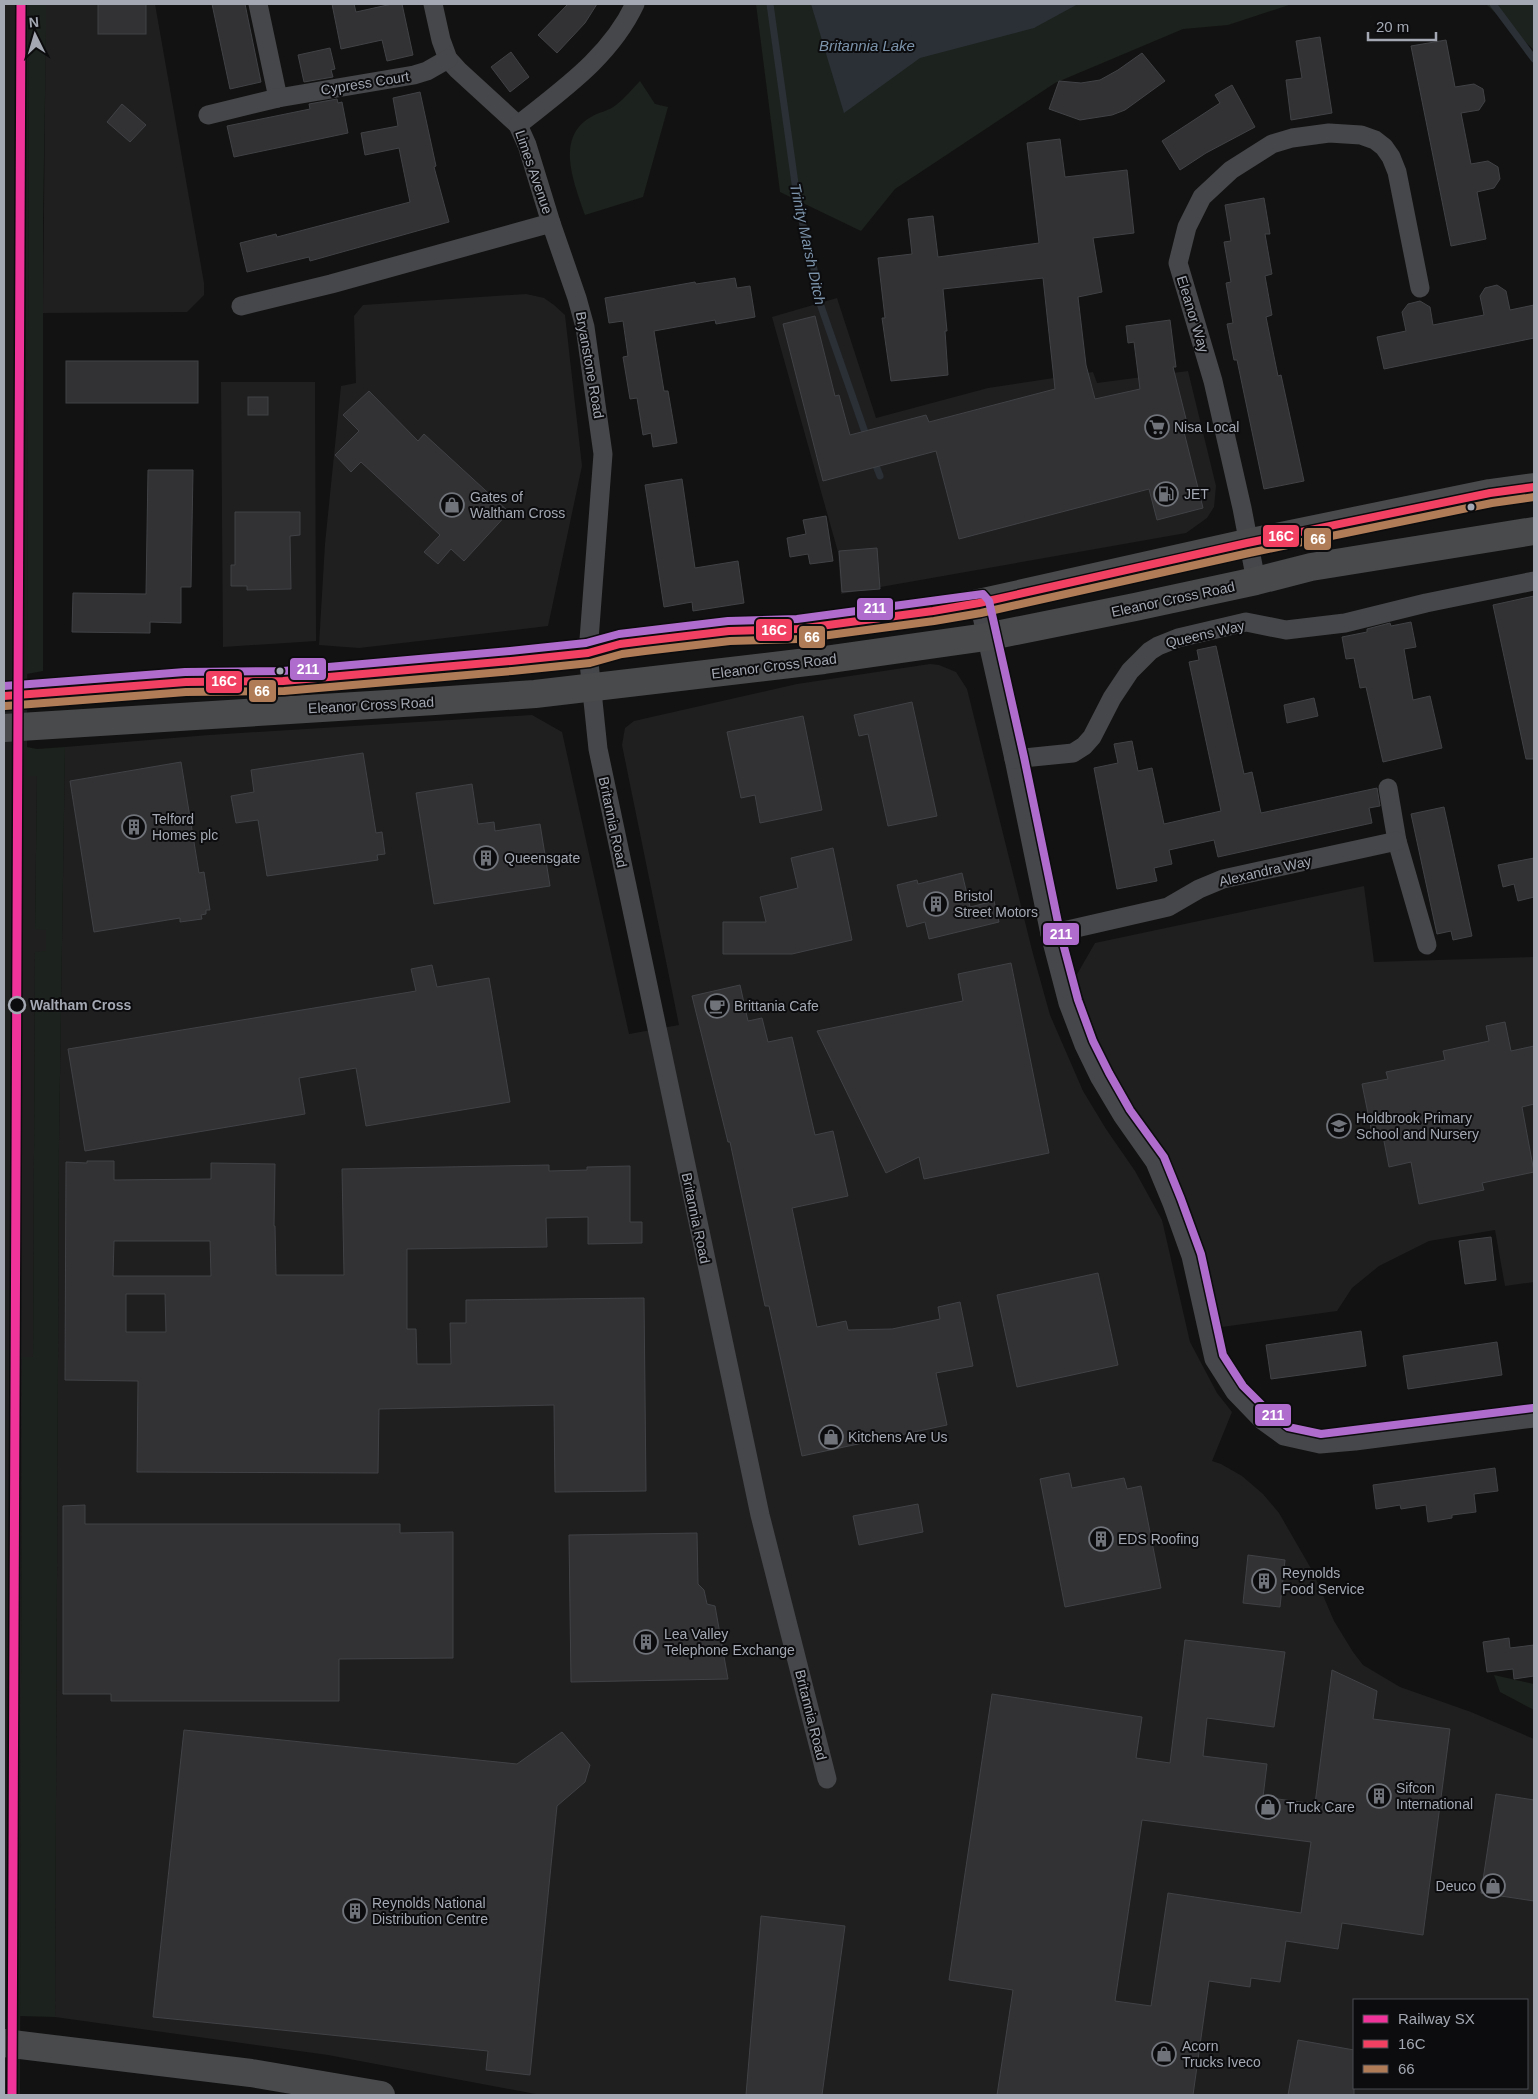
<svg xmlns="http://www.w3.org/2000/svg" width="1538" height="2099" viewBox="0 0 1538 2099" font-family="Helvetica,sans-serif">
<rect width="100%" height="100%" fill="#121212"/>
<g fill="#1f1f20" fill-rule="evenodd">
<polygon points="4,4 29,4 27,775 37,775 35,929 46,929 46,952 35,952 33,1357 22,1358 20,2095 4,2095"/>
<polygon points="46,4 155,4 204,283 204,295 187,312 43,313"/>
<polygon points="526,294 544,298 554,305 565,315 582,466 548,626 359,648 319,645 325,544 341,386 356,383 354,316 363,305"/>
<polygon points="837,298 876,418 988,388 1093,372 1097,383 1188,371 1216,486 1214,507 1207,518 1186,533 841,594 838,552 772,317"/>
<polygon points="221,382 315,382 316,641 223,647"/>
<path d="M 930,664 L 939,665 L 956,672 L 967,689 L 1033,954 L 1050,1015 L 1083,1091 L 1106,1129 L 1135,1171 L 1162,1220 L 1190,1342 L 1217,1393 L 1232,1412 L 1212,1461 L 1221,1464 L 1242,1476 L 1263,1494 L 1279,1513 L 1313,1572 L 1334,1621 L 1353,1652 L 1363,1665 L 1400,1687 L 1471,1712 L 1534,1739 L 1534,2095 L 541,2095 L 328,2055 L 55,2017 L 59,1141 L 65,747 L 209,735 L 532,715 L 562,732 L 629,1034 L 679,1025 L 622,745 L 625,728 L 634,721 L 797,684 ZM 1354,2000 L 1527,2000 L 1527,2088 L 1354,2088 Z"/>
<polygon points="1364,886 1374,962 1534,957 1534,1282 1505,1286 1495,1230 1429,1241 1379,1266 1352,1288 1337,1311 1222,1327 1186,1201 1103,1052 1087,1010 1076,976 1095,943"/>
</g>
<g fill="#1c221d">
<polygon points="29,4 46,4 46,31 43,222 43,671 27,674"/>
<polygon points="756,4 1292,4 1228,25 1183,29 1055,83 895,189 861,231 780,192"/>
<polygon points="1486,4 1534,4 1534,50"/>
<path d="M 640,81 L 655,104 L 668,107 L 643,197 L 585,215 C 575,184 554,138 591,117 C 599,112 609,111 616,105 C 625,98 632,89 640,81 Z"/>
<polygon points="27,747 37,749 65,747 59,1141 55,2017 20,2016 22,1357 33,1357 35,952 46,951 46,930 35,929 37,776 27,776"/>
<polygon points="1494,1675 1534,1684 1534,1710 1500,1692"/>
</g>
<polygon fill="#2a3036" points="811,4 1078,4 1034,28 920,58 844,113"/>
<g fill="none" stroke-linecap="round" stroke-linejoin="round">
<g stroke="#2a3036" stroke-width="7">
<polyline points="770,4 798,205 814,269 816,292 867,438"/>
<polyline points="1493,4 1534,59"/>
<polyline points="873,458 880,476"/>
</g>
</g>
<g fill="#323235" stroke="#414245" fill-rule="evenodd">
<rect x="98" y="4" width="48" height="30"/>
<polygon points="212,4 245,4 261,82 230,89"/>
<polygon points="332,4 354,4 356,12 392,4 402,4 413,55 387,61 382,40 341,49"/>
<polygon points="568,4 597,4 585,23 557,53 538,35"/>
<polygon points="1320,37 1332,113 1291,120 1286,80 1302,78 1296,41"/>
<polygon points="1446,40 1455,87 1474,84 1483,89 1485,101 1479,110 1461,113 1471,164 1488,161 1498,167 1500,179 1494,188 1477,192 1486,239 1451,246 1411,46"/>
<polygon points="330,48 335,69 331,70 333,77 304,82 298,55"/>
<polygon points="511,52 529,77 510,92 491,67"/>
<polygon points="1142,53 1165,81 1125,110 1112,115 1080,120 1049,109 1059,81 1081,83 1100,80 1118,70"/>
<polygon points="1232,85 1255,127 1206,153 1180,170 1162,141 1220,103 1215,95"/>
<polygon points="420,92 436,166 434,167 449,222 310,261 309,257 247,272 240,243 276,234 277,237 410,202 399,148 365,155 361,133 398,126 393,98"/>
<polygon points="337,99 338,103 342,102 348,133 234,157 227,126 310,109 309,104"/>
<polygon points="122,104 146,125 130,142 107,122"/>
<polygon points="1060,139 1065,177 1127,170 1134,233 1093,238 1102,292 1078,297 1086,365 1095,399 1140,389 1134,342 1128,343 1126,326 1170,320 1176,367 1173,367 1188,427 1183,428 1203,508 1157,520 1149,489 959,539 936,451 823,481 783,324 815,316 835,396 839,395 850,435 926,415 929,422 1055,389 1043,278 943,289 947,331 945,331 948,375 891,381 882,318 885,318 878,258 912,254 908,219 933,216 938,257 1039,243 1027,143"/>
<polygon points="1264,198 1270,234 1265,234 1272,274 1265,276 1272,315 1266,317 1278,376 1281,375 1304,481 1264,489 1237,360 1234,360 1227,324 1233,323 1226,283 1231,282 1224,242 1231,241 1225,205"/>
<polygon points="735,278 737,288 750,286 755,317 716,324 715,320 654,331 664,391 668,391 677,443 653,447 651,433 643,435 637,398 630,399 623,357 628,356 623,321 609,323 605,298 695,282 696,284"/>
<polygon points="1497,285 1506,291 1510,310 1534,305 1534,338 1384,369 1377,337 1406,331 1402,312 1408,304 1420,301 1430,307 1433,325 1484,315 1480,296 1485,288"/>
<rect x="66" y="361" width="132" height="42"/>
<polygon points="369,391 418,441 424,434 509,512 464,561 451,549 438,564 424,552 440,535 361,462 351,472 335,455 359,431 343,415"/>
<rect x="248" y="397" width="20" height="18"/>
<polygon points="148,470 193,470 191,587 181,587 181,623 150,622 150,633 72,632 73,593 146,594"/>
<polygon points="682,479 695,568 738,561 744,603 693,611 692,602 664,607 645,485"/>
<polygon points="235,512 300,512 300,535 290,536 291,589 247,590 247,586 231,586 231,565 235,565"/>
<polygon points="826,516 833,561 810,564 808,554 790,557 787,538 806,534 803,520"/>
<polygon points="877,548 880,589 842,592 839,551"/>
<polygon points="1534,596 1534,759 1526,759 1493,605"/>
<polygon points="1411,622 1416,647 1404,649 1413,700 1430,696 1442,748 1383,762 1366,687 1360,688 1354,658 1346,659 1342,637 1367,632 1367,629 1390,623 1391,626"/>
<polygon points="1216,646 1244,774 1252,772 1261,813 1377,788 1380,806 1369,808 1372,823 1218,857 1214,840 1169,850 1172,864 1154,868 1157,881 1117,889 1094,768 1118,763 1114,744 1132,741 1138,771 1152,768 1164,824 1221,811 1189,662 1199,660 1197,650"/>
<polygon points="1314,698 1318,716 1287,723 1284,705"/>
<polygon points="912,702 937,816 888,826 868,734 859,736 854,715"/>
<polygon points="803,716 822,810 760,823 755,795 741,798 727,732"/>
<polygon points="363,753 376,833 382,832 385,854 377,855 378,860 267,876 258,820 236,823 231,796 254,792 251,770"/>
<polygon points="181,762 199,873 204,872 210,910 206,910 206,914 201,915 202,919 180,922 180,918 94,932 70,781"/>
<polygon points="472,784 478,824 494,822 495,831 540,824 550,886 434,904 416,793"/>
<polygon points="1444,807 1472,936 1453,940 1451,931 1437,934 1411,814"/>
<polygon points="833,848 852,940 792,954 723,954 723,922 766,922 760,897 798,888 791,858"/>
<polygon points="1534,858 1534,897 1518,901 1514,884 1503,887 1498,865"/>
<polygon points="962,873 970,907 994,901 999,922 929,939 925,922 907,927 897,885 917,880 918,884"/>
<polygon points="1011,963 1049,1153 924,1179 919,1157 886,1173 817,1031 963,1001 958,974"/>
<polygon points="432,965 437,987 489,978 510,1102 366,1126 356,1068 299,1078 305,1114 85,1151 68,1049 416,991 411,969"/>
<polygon points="740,985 748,1021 762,1018 768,1042 792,1037 815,1135 833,1131 848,1196 792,1208 817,1327 846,1321 848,1330 892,1329 940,1319 938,1307 960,1302 973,1366 936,1373 947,1425 802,1456 769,1306 765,1306 730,1142 728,1142 692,996"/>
<polygon points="1505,1022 1511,1051 1534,1046 1534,1104 1522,1107 1534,1172 1482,1183 1484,1190 1419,1204 1411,1162 1389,1167 1382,1131 1372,1133 1362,1084 1388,1079 1386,1072 1445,1060 1443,1051 1489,1041 1486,1026"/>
<path d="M 87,1161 L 114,1161 L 114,1180 L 211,1179 L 211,1163 L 275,1164 L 274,1226 L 275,1226 L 276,1275 L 344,1275 L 342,1169 L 549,1165 L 549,1171 L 587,1170 L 587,1167 L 630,1166 L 630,1222 L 642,1222 L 642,1243 L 588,1244 L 588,1217 L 546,1218 L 547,1247 L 407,1249 L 407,1329 L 416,1329 L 417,1364 L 451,1364 L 450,1323 L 466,1323 L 466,1300 L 644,1298 L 646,1491 L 555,1492 L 554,1405 L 379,1409 L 378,1473 L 137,1472 L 138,1381 L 65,1380 L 66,1162 L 87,1163 ZM 114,1241 L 210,1241 L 211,1276 L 113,1276 ZM 126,1294 L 165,1294 L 166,1332 L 126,1332 Z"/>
<polygon points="1491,1237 1496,1280 1465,1284 1459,1241"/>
<polygon points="1098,1273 1118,1365 1017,1387 997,1295"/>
<polygon points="1361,1331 1366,1366 1271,1379 1266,1345"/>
<polygon points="1497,1342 1502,1375 1408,1389 1403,1356"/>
<polygon points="1495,1468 1498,1491 1474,1494 1476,1512 1452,1515 1452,1518 1428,1522 1426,1505 1401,1509 1400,1505 1376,1509 1373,1485"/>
<polygon points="1069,1473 1072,1488 1124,1478 1127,1489 1141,1486 1161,1588 1065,1607 1040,1479"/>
<polygon points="918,1504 923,1532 859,1545 853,1516"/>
<polygon points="85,1505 85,1524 400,1524 400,1533 453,1532 453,1658 339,1659 339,1701 111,1701 111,1694 63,1694 63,1506"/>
<polygon points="697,1533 698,1584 704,1590 707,1604 715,1606 728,1679 571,1682 569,1535"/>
<polygon points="1248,1555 1285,1560 1280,1607 1243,1603"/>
<polygon points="1509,1638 1510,1648 1534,1645 1534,1676 1514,1679 1513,1669 1487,1672 1483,1642"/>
<path d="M 1185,1640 L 1285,1652 L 1274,1727 L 1207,1718 L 1203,1756 L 1267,1764 L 1263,1797 L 1315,1804 L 1332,1670 L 1377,1691 L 1373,1719 L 1450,1729 L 1423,1935 L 1342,1923 L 1338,1949 L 1286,1941 L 1280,1982 L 1251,1978 L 1250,1987 L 1209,1981 L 1193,2095 L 997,2095 L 1013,1990 L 949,1980 L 992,1694 L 1142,1717 L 1136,1758 L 1170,1763 ZM 1142,1820 L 1311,1842 L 1301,1913 L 1168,1893 L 1151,2006 L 1115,2001 Z"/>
<polygon points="184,1730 517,1764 562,1732 590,1765 585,1782 557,1806 530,2075 486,2070 488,2051 153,2017"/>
<polygon points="1496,1794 1534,1800 1534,1901 1481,1893"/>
<polygon points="761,1916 845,1926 822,2095 746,2095"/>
<polygon points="1298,2040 1354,2050 1354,2095 1288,2095"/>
</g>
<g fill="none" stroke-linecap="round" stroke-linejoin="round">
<g stroke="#46474a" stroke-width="19">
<polyline points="258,4 278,98"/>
<polyline points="433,4 441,40 448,59 458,70 518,125 527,145 551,223"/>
<polyline points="208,115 278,98 414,75 427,71 448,59"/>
<path d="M 518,125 C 563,89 610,57 635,4"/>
<polyline points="241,306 331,284 551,223 577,298 585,327 603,454 588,653 598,749 760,1515 827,1779"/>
<polyline points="1256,581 1242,508 1213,381 1178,263 1187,227 1202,197 1231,170 1272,144 1292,138 1329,133 1361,135 1375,140 1384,147 1391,157 1397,172 1420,288"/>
<polyline points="979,603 1014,759 1050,934 1068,1003 1084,1045 1100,1078 1122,1115 1155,1162 1172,1203 1191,1256 1214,1359 1235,1392 1262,1420 1284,1436 1320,1444 1355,1441 1534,1418"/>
<polyline points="1014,759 1073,753 1084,746 1092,737 1112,698 1130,671 1150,651 1158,646 1178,638 1246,622 1286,630 1345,623 1426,603 1534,581"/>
<polyline points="1388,788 1397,841 1427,945"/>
<polyline points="1050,934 1168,907 1199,889 1223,879 1397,841"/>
</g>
<g stroke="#494a4c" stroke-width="28">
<polyline points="4,696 186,682 283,681 511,661 588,653 620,644 644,641 729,631 798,629 933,611 979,603 1247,543 1490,493 1534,487"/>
<polyline points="4,728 435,701 535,694 824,660 986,637 1135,607 1256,581 1311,567 1534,531"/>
</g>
<polyline stroke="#484a4c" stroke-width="28" points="4,2043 251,2073 381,2095"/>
<g stroke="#0c0c0e" stroke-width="11">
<polyline id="bus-1" points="4,696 186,682 283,681 511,661 588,653 620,644 644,641 729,631 798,629 933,611 979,603 1247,543 1490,493 1534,487"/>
</g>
<g stroke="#0c0c0e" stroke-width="11">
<polyline id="bus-2" points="5,706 186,692 284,691 512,671 590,663 622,654 645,651 730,641 799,639 934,621 981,613 1249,553 1492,503 1534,497"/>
</g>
<g stroke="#0c0c0e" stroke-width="11">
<polyline id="bus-3" points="4,686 185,672 283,671 510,651 586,643 619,634 728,621 797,619 983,594 989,601 1024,757 1060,932 1078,1000 1093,1041 1109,1073 1130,1110 1164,1157 1181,1199 1201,1254 1223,1355 1243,1386 1269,1412 1288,1427 1321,1434 1533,1408"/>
</g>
<use href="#bus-1" stroke="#f24062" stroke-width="8"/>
<use href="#bus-2" stroke="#b07c57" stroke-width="8"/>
<use href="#bus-3" stroke="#b06ccc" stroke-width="8"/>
<g stroke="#0c0c0e" stroke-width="12">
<polyline id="rail-1" points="12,2095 21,4"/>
</g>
<use href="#rail-1" stroke="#ef339a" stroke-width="9"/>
</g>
<defs>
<g id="supermarket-ring" transform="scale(1.25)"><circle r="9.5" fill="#0c0c0e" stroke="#70747a" stroke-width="1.5"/><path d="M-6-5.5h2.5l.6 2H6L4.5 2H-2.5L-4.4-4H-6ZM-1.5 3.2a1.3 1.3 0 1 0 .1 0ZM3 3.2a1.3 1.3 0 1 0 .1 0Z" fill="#70747a"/></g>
<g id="fuel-ring" transform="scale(1.25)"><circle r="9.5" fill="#0c0c0e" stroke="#70747a" stroke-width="1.5"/><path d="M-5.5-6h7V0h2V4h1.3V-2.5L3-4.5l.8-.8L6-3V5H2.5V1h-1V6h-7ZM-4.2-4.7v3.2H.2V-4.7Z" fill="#70747a"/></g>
<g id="shop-ring" transform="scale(1.25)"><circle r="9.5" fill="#0c0c0e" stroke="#70747a" stroke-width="1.5"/><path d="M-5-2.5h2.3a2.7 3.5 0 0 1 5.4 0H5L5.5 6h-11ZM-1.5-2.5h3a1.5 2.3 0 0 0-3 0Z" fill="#70747a"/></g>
<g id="building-ring" transform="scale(1.25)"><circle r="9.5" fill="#0c0c0e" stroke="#70747a" stroke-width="1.5"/><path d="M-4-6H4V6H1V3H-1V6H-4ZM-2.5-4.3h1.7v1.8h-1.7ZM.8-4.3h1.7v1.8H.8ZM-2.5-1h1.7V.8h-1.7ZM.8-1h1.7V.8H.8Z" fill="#70747a"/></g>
<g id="cafe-ring" transform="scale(1.25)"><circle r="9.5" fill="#0c0c0e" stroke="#70747a" stroke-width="1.5"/><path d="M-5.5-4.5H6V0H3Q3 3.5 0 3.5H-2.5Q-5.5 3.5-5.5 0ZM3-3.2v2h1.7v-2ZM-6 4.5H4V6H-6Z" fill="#70747a"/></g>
<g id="school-ring" transform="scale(1.25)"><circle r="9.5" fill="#0c0c0e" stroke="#70747a" stroke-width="1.5"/><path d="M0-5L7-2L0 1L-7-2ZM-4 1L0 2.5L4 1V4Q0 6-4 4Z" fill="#70747a"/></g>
</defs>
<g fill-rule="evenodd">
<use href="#supermarket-ring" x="1157" y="427"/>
<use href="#fuel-ring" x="1166" y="494"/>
<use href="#shop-ring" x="452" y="505"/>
<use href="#building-ring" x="134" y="827"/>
<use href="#building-ring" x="486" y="858"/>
<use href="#building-ring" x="936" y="904"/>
<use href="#cafe-ring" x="717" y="1006"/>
<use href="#school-ring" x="1339" y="1126"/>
<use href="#shop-ring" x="831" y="1437"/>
<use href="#building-ring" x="1101" y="1539"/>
<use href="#building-ring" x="1264" y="1581"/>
<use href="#building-ring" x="646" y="1642"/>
<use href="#building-ring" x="1379" y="1796"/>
<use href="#shop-ring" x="1268" y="1807"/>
<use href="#shop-ring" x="1493" y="1886"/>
<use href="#building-ring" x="355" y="1911"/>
<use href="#shop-ring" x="1164" y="2054"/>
</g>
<g fill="#a3a8b2" stroke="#0c0c0e" stroke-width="2">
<circle cx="1471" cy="507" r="4.5"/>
<circle cx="280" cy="671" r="4.5"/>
</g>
<circle fill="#0c0c0e" stroke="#a3a8b2" stroke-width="2.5" cx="17" cy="1005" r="8"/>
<g text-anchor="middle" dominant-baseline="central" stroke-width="4" stroke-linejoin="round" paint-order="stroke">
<g font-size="14" fill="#a3a8b2" stroke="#0c0c0e">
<text transform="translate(365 83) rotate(-9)">Cypress Court</text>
<text transform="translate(534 172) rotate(71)">Limes Avenue</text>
<text transform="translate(1193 314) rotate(73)">Eleanor Way</text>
<text transform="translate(590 365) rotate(80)">Bryanstone Road</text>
<text transform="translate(1173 599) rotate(-12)">Eleanor Cross Road</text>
<text transform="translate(1205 634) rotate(-13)">Queens Way</text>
<text transform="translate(774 666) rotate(-7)">Eleanor Cross Road</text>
<text transform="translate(371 705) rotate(-3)">Eleanor Cross Road</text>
<text transform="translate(613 822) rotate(78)">Britannia Road</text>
<text transform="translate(1265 871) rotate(-13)">Alexandra Way</text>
<text transform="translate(696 1218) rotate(78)">Britannia Road</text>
<text transform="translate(811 1715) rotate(76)">Britannia Road</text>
</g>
<g font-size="14" fill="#a3a8b2" stroke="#0c0c0e" text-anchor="start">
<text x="1174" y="427">Nisa Local</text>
<text x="1184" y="494">JET</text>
<text x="470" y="497">Gates of<tspan x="470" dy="16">Waltham Cross</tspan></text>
<text x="152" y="819">Telford<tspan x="152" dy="16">Homes plc</tspan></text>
<text x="504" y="858">Queensgate</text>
<text x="954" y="896">Bristol<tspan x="954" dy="16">Street Motors</tspan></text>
<text x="734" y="1006">Brittania Cafe</text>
<text x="1356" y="1118">Holdbrook Primary<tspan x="1356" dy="16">School and Nursery</tspan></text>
<text x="848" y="1437">Kitchens Are Us</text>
<text x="1118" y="1539">EDS Roofing</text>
<text x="1282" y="1573">Reynolds<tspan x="1282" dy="16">Food Service</tspan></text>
<text x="664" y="1634">Lea Valley<tspan x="664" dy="16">Telephone Exchange</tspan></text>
<text x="1396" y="1788">Sifcon<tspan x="1396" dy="16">International</tspan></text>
<text x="1286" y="1807">Truck Care</text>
<text x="1476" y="1886" text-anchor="end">Deuco</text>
<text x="372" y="1903">Reynolds National<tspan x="372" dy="16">Distribution Centre</tspan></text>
<text x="1182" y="2046">Acorn<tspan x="1182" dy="16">Trucks Iveco</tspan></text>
</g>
<g font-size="14" font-weight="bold" fill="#a3a8b2" stroke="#0c0c0e" text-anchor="start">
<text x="30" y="1005">Waltham Cross</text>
</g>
<g font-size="15" font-style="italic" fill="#7c94ac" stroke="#0c0c0e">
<text x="867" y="45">Britannia Lake</text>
<text transform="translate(808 244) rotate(78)">Trinity Marsh Ditch</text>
</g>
</g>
<g stroke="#0c0c0e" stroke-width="2">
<rect x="1262" y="524" width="38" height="24" rx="5" fill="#f24062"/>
<rect x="1303" y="527" width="29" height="24" rx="5" fill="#b07c57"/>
<rect x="856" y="597" width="38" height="24" rx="5" fill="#b06ccc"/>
<rect x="755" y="618" width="38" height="24" rx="5" fill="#f24062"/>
<rect x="798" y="625" width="28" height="24" rx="5" fill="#b07c57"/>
<rect x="289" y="657" width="38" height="24" rx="5" fill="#b06ccc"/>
<rect x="205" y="670" width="38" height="24" rx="5" fill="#f24062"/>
<rect x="248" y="679" width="29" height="24" rx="5" fill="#b07c57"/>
<rect x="1042" y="922" width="38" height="24" rx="5" fill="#b06ccc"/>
<rect x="1254" y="1403" width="38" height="24" rx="5" fill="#b06ccc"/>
</g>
<g font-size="14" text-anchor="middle" font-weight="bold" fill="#fff">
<text x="1281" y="541">16C</text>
<text x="1318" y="544">66</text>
<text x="875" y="613">211</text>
<text x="774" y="635">16C</text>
<text x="812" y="642">66</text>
<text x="308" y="674">211</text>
<text x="224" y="686">16C</text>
<text x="262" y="696">66</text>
<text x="1061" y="939">211</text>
<text x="1273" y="1420">211</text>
</g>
<rect width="1538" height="2099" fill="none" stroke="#a3a8b2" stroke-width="10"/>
<rect x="1353" y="1999" width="175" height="90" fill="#0c0c0e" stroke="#484a50"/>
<rect x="1363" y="2015" width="25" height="8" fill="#ef339a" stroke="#484a50"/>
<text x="1398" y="2024" font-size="15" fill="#a3a8b2">Railway SX</text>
<rect x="1363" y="2040" width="25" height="8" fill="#f24062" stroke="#484a50"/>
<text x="1398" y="2049" font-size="15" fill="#a3a8b2">16C</text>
<rect x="1363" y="2065" width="25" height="8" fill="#b07c57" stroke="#484a50"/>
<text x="1398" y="2074" font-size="15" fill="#a3a8b2">66</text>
<g transform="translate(35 35) rotate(355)" stroke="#0c0c0e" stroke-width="4" paint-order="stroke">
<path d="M0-4L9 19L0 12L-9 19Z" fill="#a3a8b2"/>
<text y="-8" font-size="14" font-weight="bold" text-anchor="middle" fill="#a3a8b2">N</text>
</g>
<path d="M1368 32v8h68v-8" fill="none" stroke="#a3a8b2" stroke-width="2.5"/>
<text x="1376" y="32" font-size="15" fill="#a3a8b2" stroke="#0c0c0e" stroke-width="4" paint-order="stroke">20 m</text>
</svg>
